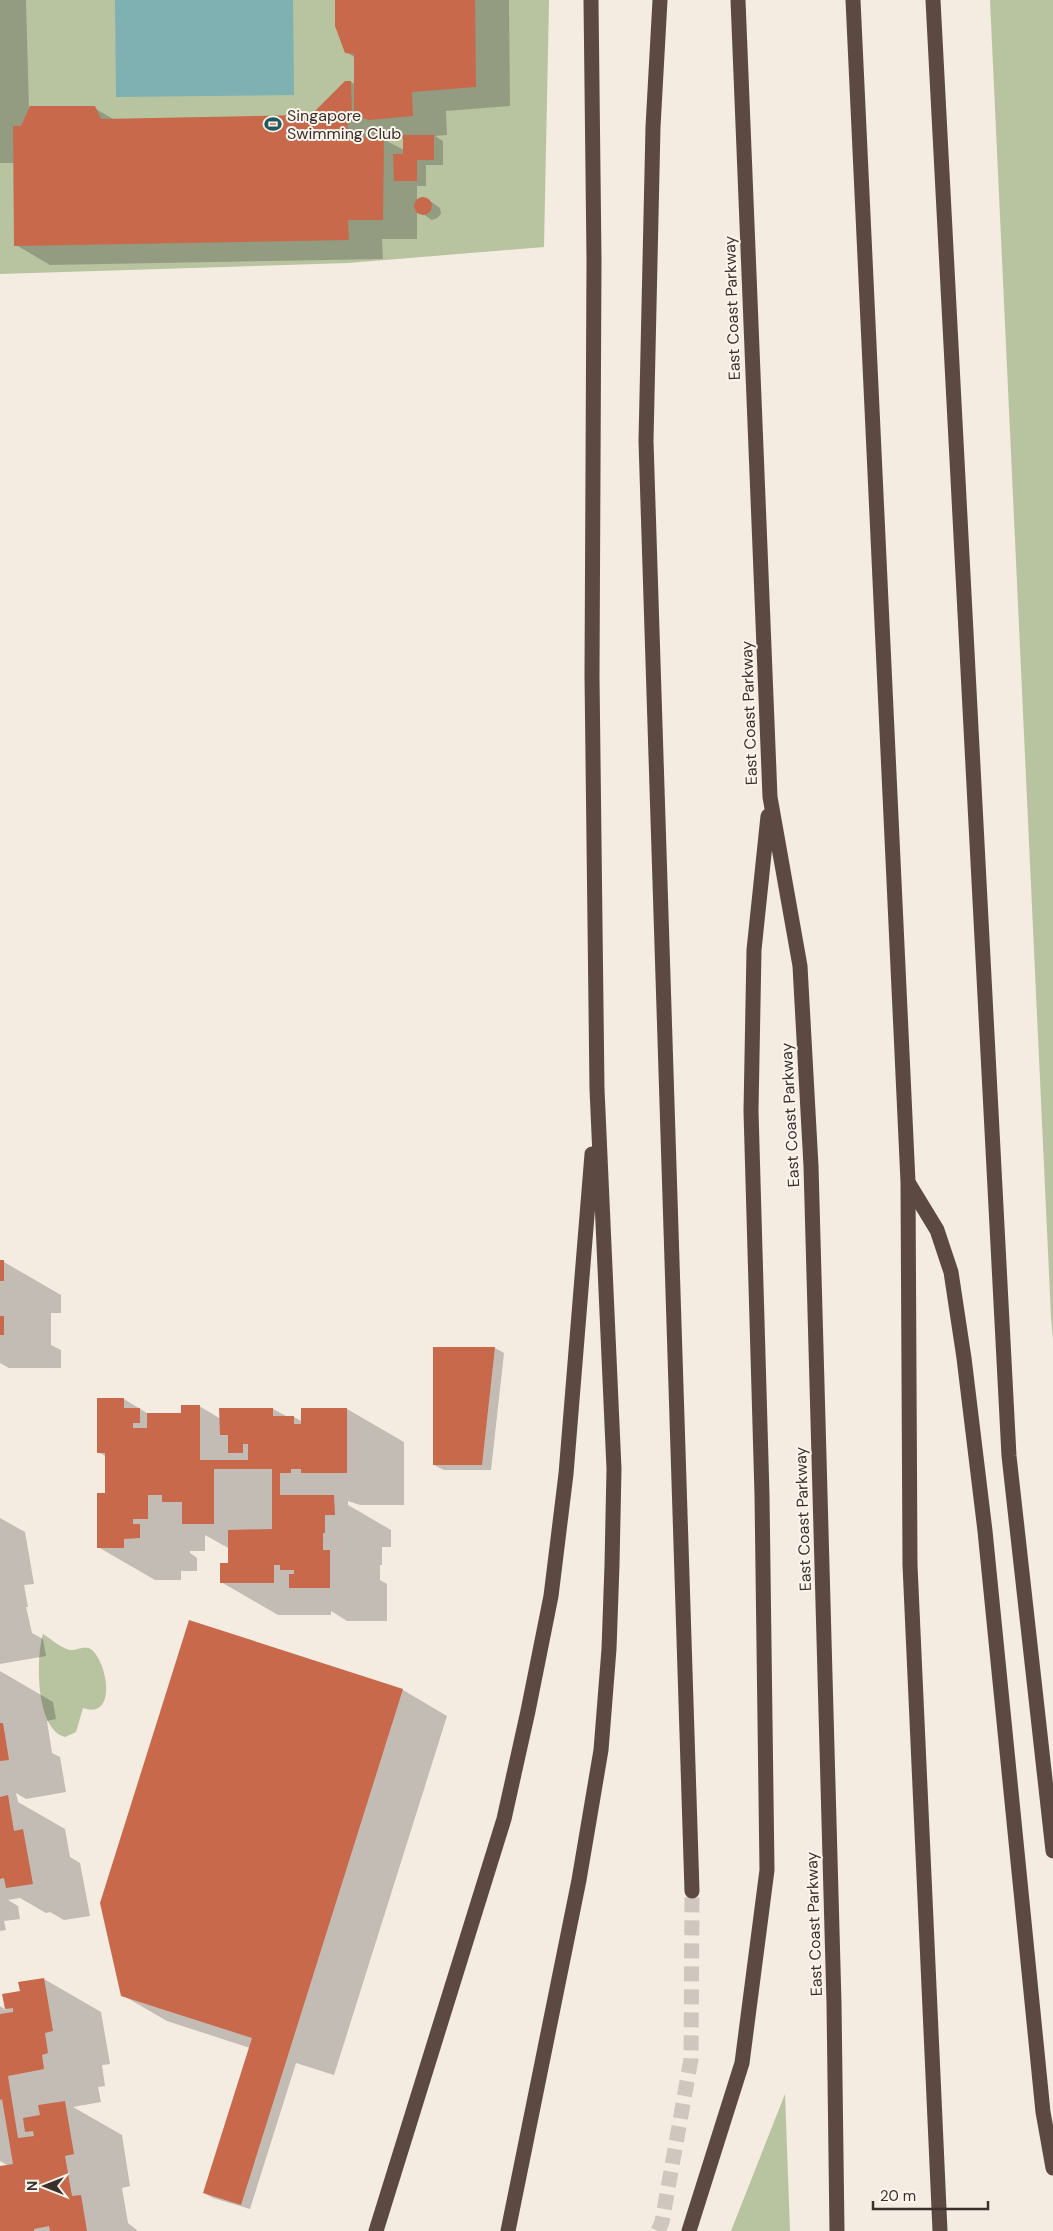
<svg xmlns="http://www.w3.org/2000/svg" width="1053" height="2231" viewBox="0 0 1053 2231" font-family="'DM Sans',sans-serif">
<rect width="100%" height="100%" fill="#f4ebe1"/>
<g fill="#b8c4a0">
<polygon points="0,0 549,0 544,247 348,263 0,274"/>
<polygon points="990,0 1053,0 1053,1339 1051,1317"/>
<path d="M 43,1634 C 51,1639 61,1648 70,1650 C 78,1651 84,1644 92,1650 C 108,1664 117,1720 83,1708 L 76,1732 L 65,1737 C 35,1729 36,1657 43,1634 Z"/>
<polygon points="785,2094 790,2231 731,2231"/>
</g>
<polygon fill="#7fb0b2" points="115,0 293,0 294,95 116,97"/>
<g fill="#0003" fill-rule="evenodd">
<path d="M 0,0 L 26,0 L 29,108 L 94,108 L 115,120 L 312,117 L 351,82 L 356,85 L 356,58 L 346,52 L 336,26 L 336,0 L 509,0 L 510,106 L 446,111 L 447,135 L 435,136 L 443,141 L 443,165 L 426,165 L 426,186 L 417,186 L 417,199 L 423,197 L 433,203 L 440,208 L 441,214 L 437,218 L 432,220 L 417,210 L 417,239 L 382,239 L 383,259 L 50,265 L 16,245 L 14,163 L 0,163 ZM 385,131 L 404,139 L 404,150 L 381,138 L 381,133 L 386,134 Z"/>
<polygon points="0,1262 4,1262 61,1295 61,1313 51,1313 51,1345 61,1350 61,1368 9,1368 0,1363"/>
<polygon points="495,1348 504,1353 491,1470 444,1470 434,1465"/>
<polygon points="124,1399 150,1415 182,1415 199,1406 221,1419 221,1409 273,1409 288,1417 294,1417 303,1422 347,1409 404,1442 404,1505 360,1505 348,1501 348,1505 391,1530 391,1547 382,1547 382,1565 380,1565 380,1580 387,1584 387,1621 347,1621 331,1611 331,1615 278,1615 221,1582 230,1565 230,1549 205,1535 205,1551 190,1551 190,1553 197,1558 197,1571 181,1571 181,1580 155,1580 98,1547 107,1494 107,1457 98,1452"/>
<polygon points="0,1518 25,1532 34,1584 24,1585 28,1607 26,1607 32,1633 43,1639 46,1656 0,1664"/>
<polygon points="190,1622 403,1690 447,1716 334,2075 296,2063 250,2209 213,2198 204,2193 250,2048 167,2021 122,1995"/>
<polygon points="0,1671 53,1702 56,1719 47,1721 52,1753 60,1757 66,1792 26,1799 16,1793 18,1802 65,1829 70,1857 80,1863 90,1916 64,1920 50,1912 46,1913 20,1898 8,1900 18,1906 20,1919 4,1921 6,1930 0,1931"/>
<polygon points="44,1979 101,2012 110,2064 102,2065 105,2086 98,2087 101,2102 73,2107 122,2135 130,2186 122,2188 128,2223 138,2231 0,2231 0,2167 9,2166 0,2161 0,2006 6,2010 4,1995 21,1992"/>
</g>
<g fill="#c8694b">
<polygon points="335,0 475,0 476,87 412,92 413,116 369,120 354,115 354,54 345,53 335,26"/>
<polygon points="345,81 351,81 352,115 347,114 348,137 384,137 383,220 348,220 349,240 14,246 13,126 21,126 30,106 95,106 101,119 311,115"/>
<polygon points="403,135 434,135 434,160 417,160 417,181 394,181 393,154 403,154"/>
<circle cx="423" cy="206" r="9"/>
<rect x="0" y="1260" width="4" height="21"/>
<rect x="0" y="1316" width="4" height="19"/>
<polygon points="433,1347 495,1347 482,1465 433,1465"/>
<polygon points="97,1398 124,1398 124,1408 140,1408 140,1423 133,1423 133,1428 147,1428 147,1413 181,1413 181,1405 200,1405 200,1460 248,1460 248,1444 243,1444 243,1453 228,1453 228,1435 220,1435 219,1408 273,1408 273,1416 294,1416 294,1424 301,1424 301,1408 347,1408 347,1473 301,1473 301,1469 291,1469 291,1473 280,1473 280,1495 334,1495 335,1515 325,1515 325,1533 323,1533 323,1550 330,1550 330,1588 289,1588 289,1574 294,1574 294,1570 280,1570 280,1565 274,1565 274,1583 220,1583 220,1563 228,1563 228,1530 272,1529 272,1469 214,1469 214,1524 182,1524 182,1502 162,1502 162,1495 148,1495 148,1519 133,1519 133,1524 140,1524 140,1538 124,1539 124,1548 97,1548 97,1493 105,1493 105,1453 97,1453"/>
<polygon points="189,1620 403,1689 241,2205 203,2193 252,2038 121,1996 100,1903"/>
<polygon points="0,1723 3,1723 9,1760 0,1761"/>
<polygon points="8,1795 14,1831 23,1829 33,1884 6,1888 4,1878 0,1879 0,1797"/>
<polygon points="44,1978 53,2031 45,2033 48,2053 42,2055 44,2069 8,2076 18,2138 34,2136 33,2131 25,2132 23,2118 40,2115 38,2105 65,2101 74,2154 65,2156 72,2196 81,2195 87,2231 50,2231 49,2226 34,2229 34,2231 0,2231 0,2166 13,2164 2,2099 0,2100 0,2014 13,2012 13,2008 5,2009 2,1994 20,1991 18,1982"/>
</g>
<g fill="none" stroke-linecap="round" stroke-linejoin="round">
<polyline stroke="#cfc6bd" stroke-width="15" stroke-dasharray="15 8" stroke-linecap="butt" points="658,2231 662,2222 691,2059 692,1891"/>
<g stroke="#5c4a42" stroke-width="15">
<polyline points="660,0 653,127 646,441 692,1891"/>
<polyline points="738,0 770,797 800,966 811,1166 834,2003 837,2231"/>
<polyline points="853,0 908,1182 910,1565 940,2231"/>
<polyline points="933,0 1009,1456 1053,1851"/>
<polyline points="909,1184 937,1230 951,1272 964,1358 985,1531 1043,2112 1053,2168"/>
<polyline points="376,2231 504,1819 528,1711 551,1596 566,1474 592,1154"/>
<polyline points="508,2231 579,1880 601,1750 609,1649 612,1565 614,1469 597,1089 592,676 594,260 591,0"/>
<polyline points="689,2231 742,2063 767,1870 762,1495 751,1111 754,950 768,816"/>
</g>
</g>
<defs>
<g id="stadium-bare" transform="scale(1.35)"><path d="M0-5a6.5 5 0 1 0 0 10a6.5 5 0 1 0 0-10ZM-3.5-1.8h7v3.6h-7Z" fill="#1f5a5e" stroke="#fbf5ee" stroke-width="2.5" paint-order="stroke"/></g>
</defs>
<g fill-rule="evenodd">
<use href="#stadium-bare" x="273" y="124"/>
</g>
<g text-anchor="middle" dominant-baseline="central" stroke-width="4" stroke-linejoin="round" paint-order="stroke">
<g font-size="16" fill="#3b302b" stroke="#fbf5ee" text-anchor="start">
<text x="287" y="115">Singapore<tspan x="287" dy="18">Swimming Club</tspan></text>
</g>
<g font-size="16" fill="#3b302b" stroke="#fbf5ee">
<text transform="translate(732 308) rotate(-92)">East Coast Parkway</text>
<text transform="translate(749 713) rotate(-92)">East Coast Parkway</text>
<text transform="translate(790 1115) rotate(-93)">East Coast Parkway</text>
<text transform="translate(803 1519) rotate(-92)">East Coast Parkway</text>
<text transform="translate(814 1924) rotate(-92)">East Coast Parkway</text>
</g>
</g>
<g transform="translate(45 2186) rotate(270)" stroke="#fbf5ee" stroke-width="4" paint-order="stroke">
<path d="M0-4L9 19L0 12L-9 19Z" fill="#3b302b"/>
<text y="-8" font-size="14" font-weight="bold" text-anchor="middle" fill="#3b302b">N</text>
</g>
<path d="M873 2201v8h115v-8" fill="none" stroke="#3b302b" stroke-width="2.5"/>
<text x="880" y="2201" font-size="15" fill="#3b302b" stroke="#fbf5ee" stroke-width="4" paint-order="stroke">20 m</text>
</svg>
